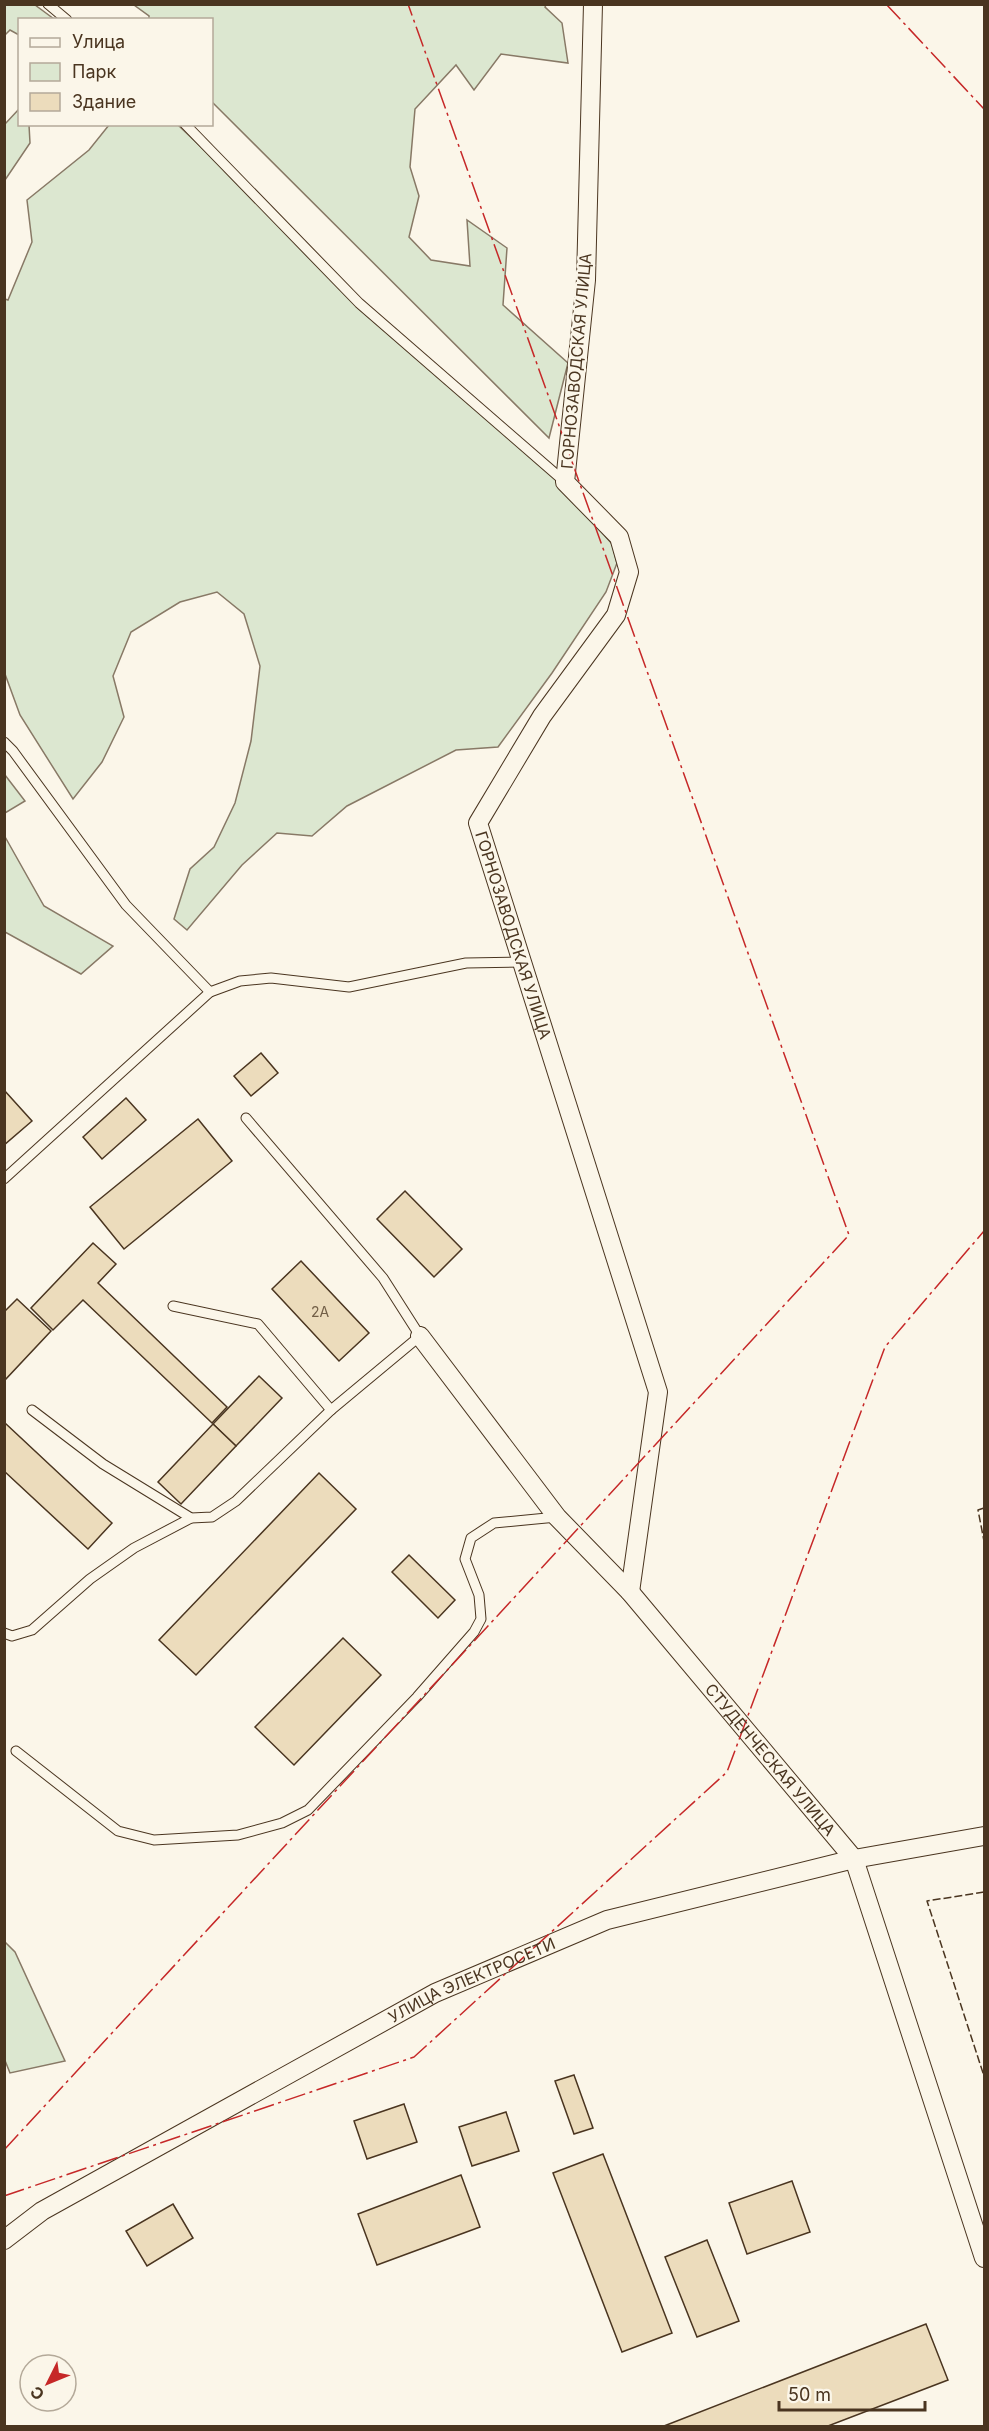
<svg xmlns="http://www.w3.org/2000/svg" width="989" height="2431" viewBox="0 0 989 2431" font-family="Inter,sans-serif">
<rect width="100%" height="100%" fill="#fbf6e9"/>
<g fill="#dce7d0" stroke="#887966" stroke-width="1.5">
<polygon points="5,4 35,5 54,19 20,20 19,35 10,30 5,35"/>
<polygon points="134,5 546,5 545,7 562,23 568,63 501,54 474,90 456,65 415,109 410,167 419,196 409,237 431,260 470,266 467,220 507,248 503,305 568,363 549,438 212,102 212,20 149,19 149,16"/>
<polygon points="19,109 20,124 29,125 30,143 5,180 5,124"/>
<polygon points="109,125 178,125 261,204 358,308 552,475 612,544 617,563 606,592 552,673 498,747 456,750 347,806 312,836 277,833 242,865 187,930 174,919 190,869 214,847 235,803 251,741 260,666 244,614 217,592 180,602 131,632 113,676 124,717 102,762 73,799 20,715 5,674 5,299 8,300 32,242 27,200 89,150"/>
<polygon points="5,775 25,801 5,813 4,813"/>
<polygon points="4,835 44,906 113,946 81,974 5,932"/>
<polygon points="5,1942 15,1952 65,2061 10,2073 4,2058"/>
</g>
<g fill="#ecdcbc" stroke="#4a3520" stroke-width="1.5">
<polygon points="261,1053 278,1073 251,1096 234,1076"/>
<polygon points="4,1090 32,1121 4,1145"/>
<polygon points="126,1098 146,1120 102,1159 83,1137"/>
<polygon points="198,1119 232,1161 124,1249 90,1207"/>
<polygon points="405,1191 462,1249 434,1277 377,1219"/>
<polygon points="93,1243 116,1264 98,1283 227,1407 212,1423 83,1300 53,1330 31,1308"/>
<polygon points="301,1261 369,1333 339,1361 272,1289"/>
<polygon points="17,1299 51,1331 4,1381 4,1312"/>
<polygon points="259,1376 282,1398 236,1446 213,1424"/>
<polygon points="5,1423 112,1523 88,1549 4,1471"/>
<polygon points="213,1424 236,1446 181,1504 158,1482"/>
<polygon points="319,1473 356,1509 196,1675 159,1640"/>
<polygon points="409,1555 455,1600 438,1618 392,1572"/>
<polygon points="343,1638 381,1675 294,1765 255,1727"/>
<polygon points="574,2075 593,2128 574,2134 555,2081"/>
<polygon points="404,2104 417,2142 367,2159 354,2121"/>
<polygon points="506,2112 519,2151 472,2166 459,2127"/>
<polygon points="603,2154 672,2333 622,2352 553,2173"/>
<polygon points="461,2175 480,2227 377,2265 358,2214"/>
<polygon points="792,2181 810,2232 747,2254 729,2203"/>
<polygon points="173,2204 193,2238 147,2266 126,2231"/>
<polygon points="707,2240 739,2321 697,2337 665,2257"/>
<polygon points="926,2324 948,2380 828,2426 664,2426"/>
</g>
<g fill="none" stroke-linecap="round" stroke-linejoin="round">
<g stroke="#4a3520" stroke-width="11">
<g id="lane">
<polyline points="48,4 67,20"/>
<polyline points="185,124 359,303 565,482"/>
<polyline points="4,742 13,751 126,905 210,992"/>
<polyline points="4,1179 210,992 240,981 271,978 349,987 466,963 522,962"/>
<polyline points="173,1306 258,1324 331,1410"/>
<polyline points="32,1410 103,1464 191,1518 212,1517 236,1501 331,1410 420,1336 383,1278 246,1118"/>
<polyline points="4,1633 12,1636 32,1630 90,1579 134,1548 191,1518"/>
<polyline points="16,1751 118,1831 154,1840 238,1835 282,1823 308,1810 417,1697 474,1632 481,1619 479,1595 465,1559 471,1538 494,1523 557,1517"/>
</g>
</g>
<g stroke="#4a3520" stroke-width="20">
<g id="street">
<path id="s1" d="M 593,4 L 586,280 L 565,482 L 619,537 L 629,572 L 616,615 L 542,716 L 478,823 L 658,1392 L 630,1592"/>
<path id="s2" d="M 420,1336 L 557,1517 L 630,1592 L 854,1859 L 984,2258"/>
<path id="s3" d="M 4,2240 L 42,2211 L 435,1993 L 607,1920 L 854,1859 L 984,1836"/>
</g>
</g>
<use href="#lane" stroke="#fbf6e9" stroke-width="9"/>
<use href="#street" stroke="#fbf6e9" stroke-width="18"/>
<g stroke="#4a3520" stroke-width="1.5" stroke-dasharray="8 3" stroke-linecap="butt">
<polyline points="984,1508 978,1510 984,1541"/>
<polyline points="984,1892 927,1901 984,2076"/>
</g>
<g stroke="#c62828" stroke-width="1.5" stroke-dasharray="21 4.5 3 4.5" stroke-linecap="butt">
<polyline points="886,4 984,109"/>
<polyline points="4,2150 849,1235 408,4"/>
<polyline points="4,2196 414,2057 727,1772 885,1347 984,1231"/>
</g>
</g>
<g text-anchor="middle" dominant-baseline="central" stroke-width="4.5" stroke-linejoin="round" paint-order="stroke">
<g font-size="14" fill="#725f47">
<text x="320" y="1311">2А</text>
</g>
<g font-size="16" fill="#4a3520" stroke="#fbf6e9">
<text transform="translate(576 361) rotate(-85)">ГОРНОЗАВОДСКАЯ УЛИЦА</text>
<text stroke="none"><textPath href="#s1" startOffset="1005">ГОРНОЗАВОДСКАЯ УЛИЦА</textPath></text>
<text stroke="none"><textPath href="#s2" startOffset="550">СТУДЕНЧЕСКАЯ УЛИЦА</textPath></text>
<text stroke="none"><textPath href="#s3" startOffset="536">УЛИЦА ЭЛЕКТРОСЕТИ</textPath></text>
</g>
</g>
<rect width="989" height="2431" fill="none" stroke="#4a3520" stroke-width="12"/>
<rect x="18" y="18" width="195" height="108" fill="#fbf6e9" stroke="#b4a999" stroke-width="1.5"/>
<rect x="30" y="38" width="30" height="9" fill="#fbf6e9" stroke="#b4a999" stroke-width="1.5"/>
<text x="72" y="48" font-size="18" fill="#4a3520">Улица</text>
<rect x="30" y="63" width="30" height="18" fill="#dce7d0" stroke="#b4a999" stroke-width="1.5"/>
<text x="72" y="78" font-size="18" fill="#4a3520">Парк</text>
<rect x="30" y="93" width="30" height="18" fill="#ecdcbc" stroke="#b4a999" stroke-width="1.5"/>
<text x="72" y="108" font-size="18" fill="#4a3520">Здание</text>
<g transform="translate(48 2383) rotate(227)"><circle r="28" fill="#fbf6e9" stroke="#b4a999" stroke-width="1.5"/>
<path d="M0-4.5L10 22L0 15L-10 22Z" fill="#c62828"/>
<text y="-9" font-size="16" font-weight="bold" text-anchor="middle" fill="#4a3520">С</text>
</g>
<path d="M779 2401v9h146v-9" fill="none" stroke="#4a3520" stroke-width="3"/>
<text x="788" y="2401" font-size="18" fill="#4a3520" stroke="#fbf6e9" stroke-width="4.5" paint-order="stroke">50 m</text>
</svg>
